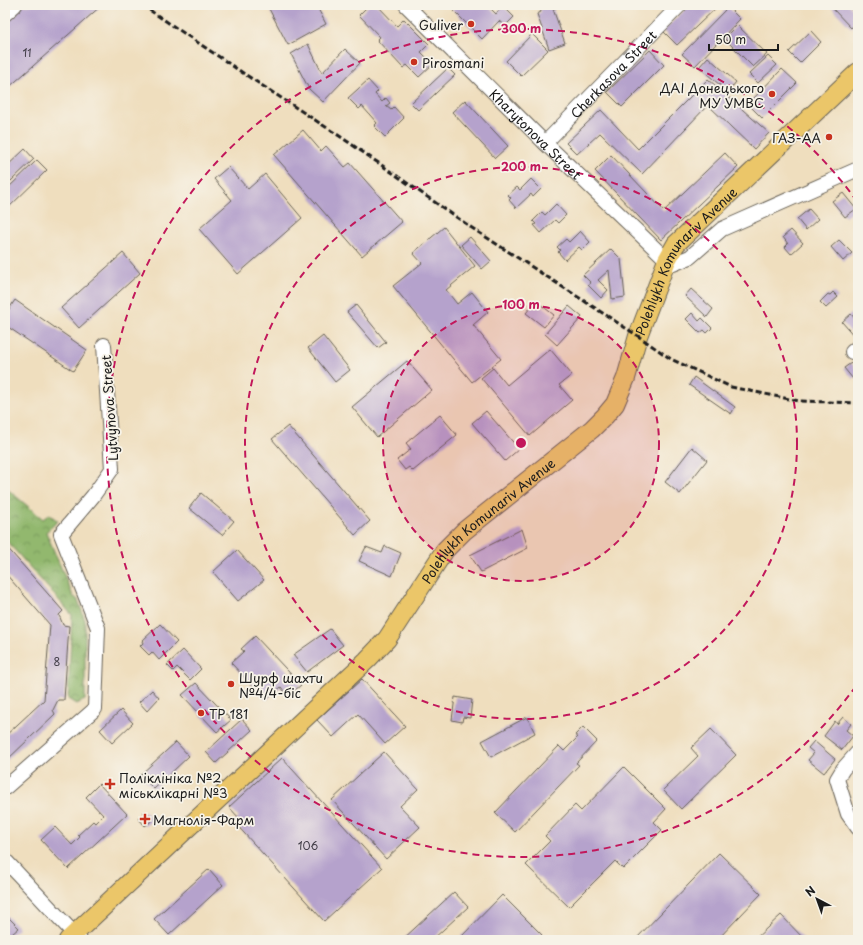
<svg xmlns="http://www.w3.org/2000/svg" width="863" height="945" viewBox="0 0 863 945" font-family="'Playpen Sans',sans-serif">
<defs>
<pattern id="forest-crowns" width="20" height="18" patternUnits="userSpaceOnUse"><rect width="20" height="18" fill="#92b86e"/><path d="M2 6a3 3 0 1 1 6 0M12 15a3 3 0 1 1 6 0" fill="none" stroke="#76955a"/></pattern>
</defs>
<rect width="100%" height="100%" fill="#f7f3e8"/>
<filter id="ink" filterUnits="userSpaceOnUse"><feTurbulence type="fractalNoise" baseFrequency=".025" numOctaves="2"/><feDisplacementMap in="SourceGraphic" scale="8" xChannelSelector="R" yChannelSelector="G"/><feConvolveMatrix kernelMatrix="1 2 1 2 8 2 1 2 1" color-interpolation-filters="sRGB"/></filter>
<filter id="wash" filterUnits="userSpaceOnUse"><feTurbulence type="fractalNoise" baseFrequency=".012" numOctaves="4" result="noise"/><feDisplacementMap in="SourceGraphic" scale="16" xChannelSelector="R" yChannelSelector="G"/><feGaussianBlur stdDeviation="0.9" result="paint"/><feColorMatrix in="noise" values="0 0 0 0 0 0 0 0 0 0 0 0 0 0 0 0 0 1.4 0 .05"/><feComposite in="paint" operator="in"/></filter>
<g filter="url(#wash)">
<rect width="100%" height="100%" fill="#efdebe"/>
<polygon fill="url(#forest-crowns)" stroke="#576a45" points="5,487 43,519 49,514 58,521 46,532 73,596 78,600 85,620 85,700 76,704 68,699 72,615 5,539"/>
<g id="blocks">
<g fill="#b5a2cc">
<polygon points="20,5 102,5 7,89 5,86 5,18"/>
<polygon points="267,5 316,5 326,24 288,45"/>
<polygon points="369,5 377,5 397,26 404,19 429,44 421,52 433,64 419,77 407,65 403,68 377,40 380,37 359,15"/>
<polygon points="452,5 487,5 496,14 503,6 514,17 505,26 499,21 482,39 450,7"/>
<polygon points="539,5 558,5 558,7 553,9 565,43 549,49 537,14 541,12"/>
<polygon points="690,5 719,5 677,45 663,31"/>
<polygon points="836,5 849,5 854,11 858,7 858,21 851,28 832,8"/>
<polygon points="728,7 740,19 695,66 682,54"/>
<polygon points="737,25 767,54 753,67 724,38"/>
<polygon points="811,31 821,42 800,63 789,52"/>
<polygon points="532,34 548,50 521,76 506,61"/>
<polygon points="308,44 322,73 345,49 360,63 323,102 309,89 291,54"/>
<polygon points="650,50 664,65 622,107 607,92"/>
<polygon points="768,56 777,65 758,83 749,74"/>
<polygon points="708,57 736,82 728,92 699,67"/>
<polygon points="448,68 455,75 418,110 411,103"/>
<polygon points="782,69 797,83 762,118 748,104"/>
<polygon points="708,79 769,133 754,149 708,105 642,174 600,133 577,154 566,143 601,110 638,149"/>
<polygon points="368,80 378,91 375,94 382,102 386,98 390,103 386,106 391,110 394,107 404,118 385,137 374,126 377,123 362,106 359,109 348,98"/>
<polygon points="465,100 508,146 495,158 452,112"/>
<polygon points="303,130 321,151 326,146 345,167 350,163 402,222 362,256 274,155"/>
<polygon points="25,149 34,159 11,181 5,175 5,168"/>
<polygon points="725,153 738,167 661,240 595,171 611,155 664,211"/>
<polygon points="37,160 47,170 5,211 5,191"/>
<polygon points="228,167 248,189 265,174 302,218 238,274 199,229 232,200 214,179"/>
<polygon points="531,179 541,189 533,197 531,194 516,208 509,200 511,198 508,195 517,187 520,190"/>
<polygon points="843,193 856,209 845,217 832,201"/>
<polygon points="556,204 566,215 558,223 555,220 541,233 534,225 536,224 533,221 542,212 545,215"/>
<polygon points="809,209 818,219 806,230 797,219"/>
<polygon points="444,227 475,266 446,290 457,304 472,292 488,312 473,325 501,359 472,382 393,286 422,263 413,253"/>
<polygon points="791,230 803,243 791,254 785,247 788,244 783,237"/>
<polygon points="580,231 590,242 582,250 579,247 565,260 558,252 560,250 557,247 566,239 569,242"/>
<polygon points="470,237 491,261 482,269 461,245"/>
<polygon points="839,240 852,253 843,261 831,247"/>
<polygon points="611,249 621,259 625,297 612,299 609,270 598,280 608,290 601,298 588,285 591,283 583,275"/>
<polygon points="123,253 140,273 79,328 61,308"/>
<polygon points="691,289 713,309 707,317 685,296"/>
<polygon points="833,292 838,297 826,308 820,302 828,294 830,295"/>
<polygon points="15,300 87,350 73,371 5,325 5,315"/>
<polygon points="536,301 554,315 544,327 526,313"/>
<polygon points="356,305 386,342 378,348 347,312"/>
<polygon points="569,306 582,317 557,345 545,334"/>
<polygon points="692,313 699,321 702,318 712,328 707,333 704,330 700,333 686,319"/>
<polygon points="851,314 858,322 858,334 855,337 842,322"/>
<polygon points="323,336 350,370 335,382 308,348"/>
<polygon points="550,349 572,375 559,385 572,400 530,436 481,378 493,368 507,385"/>
<polygon points="407,361 432,390 377,437 352,407"/>
<polygon points="851,363 858,371 858,375 853,379 844,368"/>
<polygon points="694,377 735,407 731,414 689,385"/>
<polygon points="486,411 519,449 505,461 472,423"/>
<polygon points="440,415 457,435 413,471 409,467 405,470 397,460 411,449 406,443"/>
<polygon points="288,426 370,521 355,535 272,439"/>
<polygon points="692,447 707,460 680,494 665,482"/>
<polygon points="201,493 234,521 222,535 189,508"/>
<polygon points="522,529 528,548 481,572 470,555"/>
<polygon points="5,545 63,611 59,615 63,625 69,626 64,700 58,700 53,710 55,714 5,762 5,736 44,700 50,625 5,573"/>
<polygon points="385,546 401,553 392,576 359,561 366,547 382,553"/>
<polygon points="237,550 264,580 238,601 213,572"/>
<polygon points="160,624 177,642 159,660 152,652 149,655 140,646 143,643 142,641"/>
<polygon points="330,629 343,645 307,672 293,655"/>
<polygon points="255,636 301,685 288,696 281,687 266,700 231,663 244,651 241,649"/>
<polygon points="183,650 201,669 190,680 177,667 173,671 167,665"/>
<polygon points="362,679 405,726 385,744 358,714 333,737 317,720"/>
<polygon points="196,683 231,720 217,732 182,695"/>
<polygon points="152,690 159,698 147,711 139,702"/>
<polygon points="455,697 472,700 470,718 463,717 462,722 452,720"/>
<polygon points="121,710 133,723 112,743 100,730"/>
<polygon points="527,717 535,733 491,757 482,741"/>
<polygon points="843,717 851,724 846,730 853,736 842,750 824,736 835,721 837,724"/>
<polygon points="242,719 252,730 216,763 206,752"/>
<polygon points="583,727 597,741 576,763 579,765 515,832 495,813 559,746 564,751 578,737 575,735"/>
<polygon points="711,729 736,755 681,809 663,790 698,756 691,748"/>
<polygon points="814,741 835,759 824,773 808,760 814,753 808,748"/>
<polygon points="176,742 189,756 154,789 140,775"/>
<polygon points="384,752 418,789 400,806 420,827 386,859 332,800"/>
<polygon points="282,758 382,868 324,921 234,822 239,818 229,807"/>
<polygon points="624,767 666,809 654,822 662,830 623,869 615,861 569,907 526,865 550,841 545,836 575,805 581,811"/>
<polygon points="99,784 127,814 68,869 41,840 55,827 72,845 80,837 78,835 93,821 95,823 103,815 86,797"/>
<polygon points="145,811 153,820 145,826 138,818"/>
<polygon points="719,853 761,894 717,940 635,940"/>
<polygon points="209,869 223,885 169,935 154,919"/>
<polygon points="454,892 468,907 432,940 402,940"/>
<polygon points="502,895 542,935 537,940 458,940"/>
<polygon points="6,915 19,928 5,940 5,916"/>
<polygon points="781,915 805,940 754,940"/>
</g>
</g>
</g>
<g filter="url(#ink)">
<use href="#blocks" fill-opacity="0" stroke="#666055" stroke-width="1"/>
<g fill="none" stroke-linecap="round" stroke-linejoin="round">
<g stroke="#666055" stroke-width="16">
<g id="minor">
<path id="s1" d="M 406,5 L 545,143 L 667,260 L 673,264 L 690,257 L 722,229 L 858,169"/>
<polyline points="5,14 15,5"/>
<path id="s2" d="M 545,143 L 680,5"/>
<polyline points="852,352 858,347"/>
<polyline points="858,752 843,769 837,779 848,814 858,828"/>
<polyline points="5,788 95,709 98,628 61,534 93,496 112,469 104,345"/>
<polyline points="5,860 80,940"/>
</g>
</g>
<g stroke="#666055" stroke-width="20">
<g id="major">
<path id="s3" d="M 68,940 L 367,660 L 387,639 L 445,550 L 464,531 L 592,429 L 605,416 L 615,404 L 626,378 L 638,336 L 667,260 L 676,244 L 858,72"/>
</g>
</g>
<use href="#minor" stroke="#fff" stroke-width="14"/>
<use href="#major" stroke="#ebc669" stroke-width="18"/>
<polyline stroke="#1c1c1c" stroke-width="3" stroke-dasharray="6 3" stroke-linecap="butt" points="142,5 246,75 341,137 472,228 638,336 671,359 731,387 799,401 858,403"/>
</g>
</g>
<circle cx="521" cy="443" r="138" fill="#c2185b" fill-opacity=".12"/>
<g fill="none" stroke="#c2185b" stroke-width="2" stroke-dasharray="7 5">
<circle cx="521" cy="443" r="138"/>
<circle cx="521" cy="443" r="276"/>
<path d="M856 686A414 414 0 1 1 856 200"/>
</g>
<g fill="#c8321e" stroke="#f7f3e8" stroke-width="1.5">
<circle cx="471" cy="24" r="4"/>
<circle cx="414" cy="62" r="4"/>
<circle cx="772" cy="94" r="4"/>
<circle cx="829" cy="137" r="4"/>
<circle cx="231" cy="684" r="4"/>
<circle cx="201" cy="713" r="4"/>
<path d="M108 778h4v4h4v4h-4v4h-4v-4h-4v-4h4z"/>
<path d="M143 813h4v4h4v4h-4v4h-4v-4h-4v-4h4z"/>
</g>
<g text-anchor="middle" dominant-baseline="central" stroke-width="3.5" stroke-linejoin="round" paint-order="stroke">
<g font-size="11" fill="#423e48">
<text x="27" y="52">11</text>
<text x="57" y="661">8</text>
<text x="308" y="845">106</text>
</g>
<g font-size="13" fill="#1c1c1c" stroke="#f7f3e8" text-anchor="start">
<text x="463" y="24" text-anchor="end">Guliver</text>
<text x="422" y="62">Pirosmani</text>
<text x="764" y="87" text-anchor="end">ДАІ Донецького<tspan x="764" dy="15">МУ УМВС</tspan></text>
<text x="821" y="137" text-anchor="end">ГАЗ-АА</text>
<text x="239" y="677">Шурф шахти<tspan x="239" dy="15">№4/4-біс</tspan></text>
<text x="209" y="713">TP 181</text>
<text x="119" y="777">Поліклініка №2<tspan x="119" dy="15">міськлікарні №3</tspan></text>
<text x="153" y="819">Магнолія-Фарм</text>
</g>
<g font-size="13" fill="#1c1c1c" stroke="#f7f3e8">
<text stroke="none"><textPath href="#s2" startOffset="97">Cherkasova Street</textPath></text>
<text stroke="none"><textPath href="#s1" startOffset="183">Kharytonova Street</textPath></text>
<text stroke="none"><textPath href="#s3" startOffset="932">Polehlykh Komunariv Avenue</textPath></text>
<text transform="translate(109 408) rotate(-94)">Lytvynova Street</text>
<text stroke="none"><textPath href="#s3" startOffset="596">Polehlykh Komunariv Avenue</textPath></text>
</g>
</g>
<circle cx="521" cy="443" r="6" fill="#c2185b" stroke="#f7f3e8" stroke-width="2"/>
<g font-size="12" text-anchor="middle" font-weight="bold" fill="#c2185b" stroke="#f7f3e8" stroke-width="3.5" stroke-linejoin="round" paint-order="stroke">
<text x="521" y="33">300 m</text>
<text x="521" y="171">200 m</text>
<text x="521" y="309">100 m</text>
</g>
<rect width="863" height="945" fill="none" stroke="#f7f3e8" stroke-width="20"/>
<g transform="translate(817 899) rotate(319)" stroke="#f7f3e8" stroke-width="3" paint-order="stroke">
<path d="M0-3L7 15L0 10L-7 15Z" fill="#1c1c1c"/>
<text y="-6" font-size="11" font-weight="bold" text-anchor="middle" fill="#1c1c1c">N</text>
</g>
<path d="M709 44v6h69v-6" fill="none" stroke="#1c1c1c" stroke-width="2"/>
<text x="715" y="44" font-size="12" fill="#1c1c1c" stroke="#f7f3e8" stroke-width="3" paint-order="stroke">50 m</text>
</svg>
